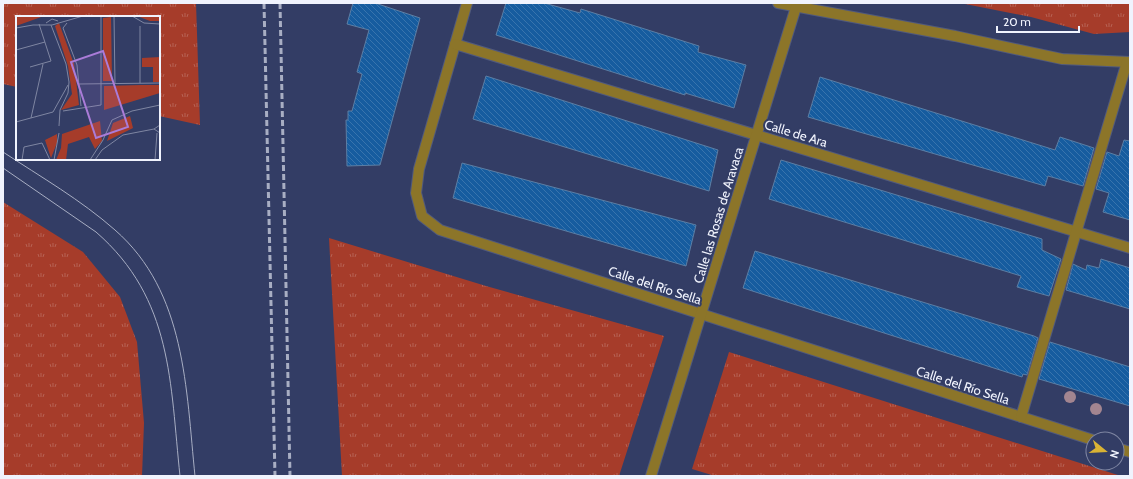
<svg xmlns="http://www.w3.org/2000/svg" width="1133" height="479" viewBox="0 0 1133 479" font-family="Cabin,sans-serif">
<defs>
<pattern id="park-tufts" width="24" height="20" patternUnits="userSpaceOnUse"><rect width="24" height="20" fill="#a63c2a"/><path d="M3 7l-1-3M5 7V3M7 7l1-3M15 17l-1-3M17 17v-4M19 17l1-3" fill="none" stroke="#b76254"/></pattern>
<pattern id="building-back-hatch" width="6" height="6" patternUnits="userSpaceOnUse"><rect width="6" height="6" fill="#165c9f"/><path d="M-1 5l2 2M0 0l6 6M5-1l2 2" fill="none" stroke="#3874ad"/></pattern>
</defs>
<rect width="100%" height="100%" fill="#333d65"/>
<g fill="url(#park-tufts)">
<polygon points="3,3 196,3 200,125 159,116 159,17 17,17 17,87 3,84"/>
<polygon points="960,3 1130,3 1130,32 1094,34 1031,17"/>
<polygon points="3,202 83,252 120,297 137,342 144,423 142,476 3,476"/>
<polygon points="329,238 486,286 664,336 619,476 342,476"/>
<polygon points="729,352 1121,476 715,476 692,469"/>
</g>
<g fill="url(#building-back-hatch)" stroke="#5c7ea4">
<polygon points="353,3 375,3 420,18 380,165 347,166 346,120 348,120 348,111 352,111 362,74 357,72 369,30 347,24"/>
<polygon points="506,3 544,3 580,13 581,9 699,46 698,52 746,65 734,108 685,93 685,95 496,35"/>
<polygon points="486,76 718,150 709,191 473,119"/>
<polygon points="820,77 1055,150 1060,137 1094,148 1083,186 1048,176 1045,186 808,117"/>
<polygon points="1124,140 1130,141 1130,220 1103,212 1109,193 1096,189 1107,152 1119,156"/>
<polygon points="781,160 1042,239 1042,250 1061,259 1049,296 1017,287 1021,276 769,199"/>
<polygon points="462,163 696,225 686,266 453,198"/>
<polygon points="755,251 1034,336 1038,338 1027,375 1023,374 1022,377 743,288"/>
<polygon points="1101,259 1130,268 1130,309 1066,290 1073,264 1086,270 1087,265 1099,268"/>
<polygon points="1050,342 1130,367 1130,406 1039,379"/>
</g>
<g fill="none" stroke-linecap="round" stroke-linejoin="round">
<g stroke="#515a7d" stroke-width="12">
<g id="minor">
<polyline points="467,3 419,169 416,193 422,216 440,230 1093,440"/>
<polyline points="778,3 955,36 1062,59 1130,62"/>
<polyline points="455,44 1130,248"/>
<polyline points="1021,417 1127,62 1130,63"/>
<polyline points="1117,448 1130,452"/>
<polyline points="651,476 796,7"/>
</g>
</g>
<use href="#minor" stroke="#8c7529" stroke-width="10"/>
<g stroke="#a8aec3" stroke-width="1">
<path d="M 3,152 C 41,177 81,200 115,230 C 186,292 186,389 195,476"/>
<path d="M 3,168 L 96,232 C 173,299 170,383 180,476"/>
</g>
<g stroke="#a8aec3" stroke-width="3" stroke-dasharray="6 3" stroke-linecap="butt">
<polyline points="264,3 275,476"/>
<polyline points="280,3 290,476"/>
</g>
</g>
<g fill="#a38590">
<circle cx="1070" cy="397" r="6"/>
<circle cx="1096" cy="409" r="6"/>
</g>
<g text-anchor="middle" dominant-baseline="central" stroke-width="4" stroke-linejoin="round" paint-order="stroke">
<g font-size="13" fill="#f0f3fd" stroke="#333d65">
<text transform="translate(796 133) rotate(17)">Calle de Ara</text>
<text transform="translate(718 215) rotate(-73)">Calle las Rosas de Aravaca</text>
<text transform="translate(655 285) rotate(18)">Calle del Río Sella</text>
<text transform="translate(963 385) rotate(18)">Calle del Río Sella</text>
</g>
</g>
<g transform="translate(16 16)">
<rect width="144" height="144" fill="#333d65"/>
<path d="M 121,0 L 144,0 L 144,5 L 134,5 ZM 95,1 L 96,65 L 87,65 L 87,2 ZM 43,7 L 58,48 L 63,89 L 45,94 L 56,78 L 52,50 L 39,10 ZM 144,41 L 144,66 L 137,66 L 137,51 L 126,51 L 126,42 ZM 125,69 L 144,69 L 144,77 L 88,94 L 88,70 ZM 114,100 L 117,112 L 91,125 L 97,107 ZM 84,105 L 86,125 L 79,133 L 73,121 L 52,128 L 50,144 L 40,144 L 45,132 L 46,118 ZM 41,118 L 41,127 L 35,142 L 29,124 Z" fill="#a63c2a"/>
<path d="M 0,0 L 28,0 L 0,10 Z" fill="#a63c2a"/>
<path fill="none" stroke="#7f86a2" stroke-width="1" d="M 98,0 L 99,68M 116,0 L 128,7 L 144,8M 30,7 L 36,3 L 42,5M 51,7 L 47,12 L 61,49 L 65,90M 35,9 L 50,48 L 53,66 L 52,77 L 44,94 L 43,110M 124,10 L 124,67M 0,12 L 17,9 L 36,9 L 67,0M 0,34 L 29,26M 14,51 L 35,45 L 23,8M 63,68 L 144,67M 47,95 L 85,89 L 85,0M 15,102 L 27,48M 0,106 L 37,96 L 52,69M 144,109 L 138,113 L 144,117M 6,144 L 8,131 L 26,127 L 34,144M 38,144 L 43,117M 74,144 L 87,124 L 96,104 L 116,95 L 144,89M 79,144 L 86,134 L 107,119 L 138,113M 139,144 L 141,117"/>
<path fill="#aa7cd8" fill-opacity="0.15" stroke="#aa7cd8" stroke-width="2" d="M 87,35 L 112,111 L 80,122 L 55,46 Z"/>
<rect width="144" height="144" fill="none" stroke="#f0f3fd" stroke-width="2"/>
</g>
<rect width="1133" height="479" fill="none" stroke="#f0f3fd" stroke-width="8"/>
<g transform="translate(1105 451) rotate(108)"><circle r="19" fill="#333d65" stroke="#7f86a2"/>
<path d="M0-3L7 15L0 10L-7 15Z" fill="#d9b334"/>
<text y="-6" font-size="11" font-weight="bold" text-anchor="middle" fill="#f0f3fd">N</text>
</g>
<path d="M997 26v6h82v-6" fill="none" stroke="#f0f3fd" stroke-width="2"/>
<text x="1003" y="26" font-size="12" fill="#f0f3fd" stroke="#333d65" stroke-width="3" paint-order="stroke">20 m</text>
</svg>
